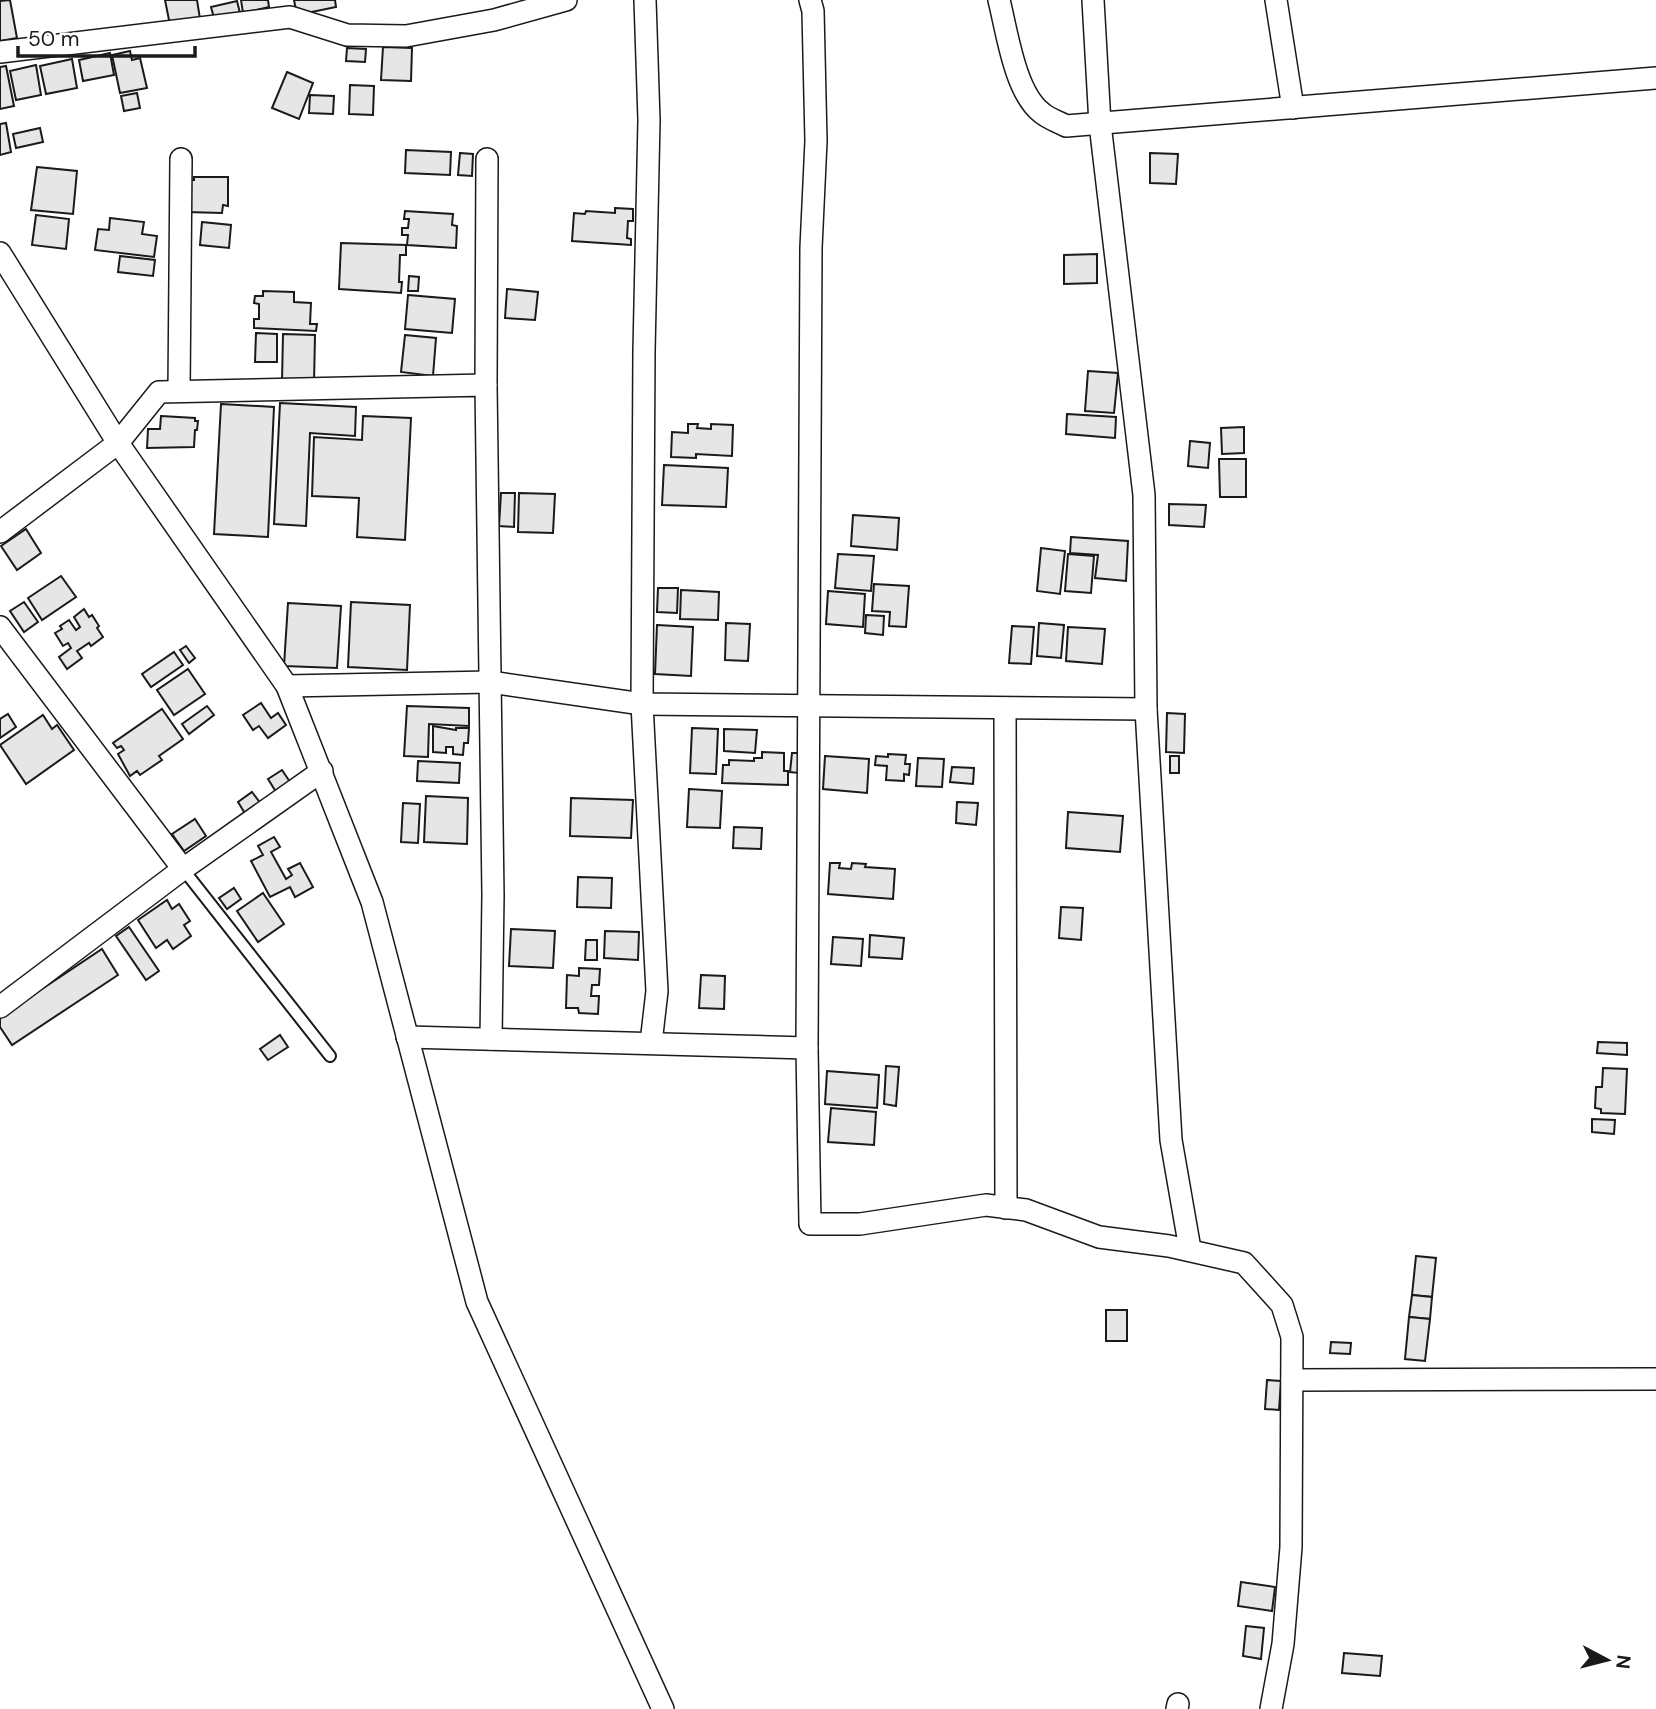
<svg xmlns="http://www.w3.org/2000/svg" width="1656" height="1709" viewBox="0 0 1656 1709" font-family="'DM Sans',sans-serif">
<rect width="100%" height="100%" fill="#fff"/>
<g fill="#e6e6e6" stroke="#1a1a1a" stroke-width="2">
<polygon points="10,0 17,38 0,41 0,1"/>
<polygon points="165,0 197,0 200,19 170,25"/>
<polygon points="241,0 268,0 269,7 243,13"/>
<polygon points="294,0 335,0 336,7 297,15"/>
<polygon points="237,1 240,13 214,18 211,7"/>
<polygon points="383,47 412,48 411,81 381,80"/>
<polygon points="347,48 366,49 365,62 346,61"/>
<polygon points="130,51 132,60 140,58 147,88 120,93 112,55"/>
<polygon points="110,53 114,75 83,81 79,60"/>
<polygon points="72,59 77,88 46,94 40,66"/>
<polygon points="36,65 41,95 16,100 10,71"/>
<polygon points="6,66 14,106 0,109 0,67"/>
<polygon points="287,72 313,83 299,119 272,108"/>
<polygon points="350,85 374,86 373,115 349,114"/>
<polygon points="137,93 140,108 124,111 121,96"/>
<polygon points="310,95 334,96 333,114 309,113"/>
<polygon points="6,123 11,152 0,155 0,124"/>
<polygon points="40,128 43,142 16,148 13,134"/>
<polygon points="406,150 451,152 450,175 405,173"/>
<polygon points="460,153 473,154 472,176 458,175"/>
<polygon points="1150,153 1178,154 1176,184 1150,183"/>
<polygon points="37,167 77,171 73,214 31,210"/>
<polygon points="194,177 228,177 228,206 223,205 222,213 186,212 187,180 194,180"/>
<polygon points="615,208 633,209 633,221 628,221 627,238 631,239 631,245 572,241 574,213 585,214 586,211 615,213"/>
<polygon points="405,211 453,214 452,225 457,226 456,248 407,245 408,235 402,235 402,228 408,228 409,219 404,219"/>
<polygon points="36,215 69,219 66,249 32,245"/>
<polygon points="110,218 144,222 142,234 157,236 154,257 95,250 98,229 109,230"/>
<polygon points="202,222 231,225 229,248 200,245"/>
<polygon points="341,243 406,245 406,255 400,255 399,282 402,282 401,293 339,289"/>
<polygon points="1097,254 1097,283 1064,284 1064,255"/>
<polygon points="120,256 155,260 153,276 118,272"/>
<polygon points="409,276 419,277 418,291 408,291"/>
<polygon points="507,289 538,292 535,320 505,318"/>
<polygon points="263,291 294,292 294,302 311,303 310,324 317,324 316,331 254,328 254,319 259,319 259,304 254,303 255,296 263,296"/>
<polygon points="408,295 455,299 452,333 405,329"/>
<polygon points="256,333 277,334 277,362 255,362"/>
<polygon points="283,334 315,335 314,383 282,382"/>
<polygon points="405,335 436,338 433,376 401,372"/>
<polygon points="1088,371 1118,373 1114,413 1085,411"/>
<polygon points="280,403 356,407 355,436 310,433 306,526 274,524"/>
<polygon points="221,404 274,407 268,537 214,534"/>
<polygon points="1067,414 1116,417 1115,438 1066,434"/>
<polygon points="161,416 195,418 195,421 198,421 197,430 195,430 194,447 147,448 148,429 160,429"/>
<polygon points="363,416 411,418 405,540 357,537 359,498 312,496 314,437 362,440"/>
<polygon points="688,424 698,424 697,428 711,429 711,424 733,425 732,456 696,454 696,458 671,457 672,432 688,433"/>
<polygon points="1244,427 1244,453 1222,454 1221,428"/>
<polygon points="1190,441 1210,443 1208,468 1188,466"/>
<polygon points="1219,459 1246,459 1246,497 1220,497"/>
<polygon points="664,465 728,468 726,507 662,505"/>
<polygon points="501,493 515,493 514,527 499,526"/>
<polygon points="519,493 555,494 553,533 518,532"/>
<polygon points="1169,504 1206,505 1204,527 1169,525"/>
<polygon points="853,515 899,518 897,550 851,546"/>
<polygon points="26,529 41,553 17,570 1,546"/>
<polygon points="1071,537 1128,541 1126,581 1095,578 1098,555 1070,553"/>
<polygon points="1041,548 1065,551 1060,594 1037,591"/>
<polygon points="838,554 874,556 871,591 835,588"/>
<polygon points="1068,554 1094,556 1091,593 1065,591"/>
<polygon points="61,576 76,597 42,620 28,598"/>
<polygon points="874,584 909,586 906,627 889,626 890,612 872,611"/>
<polygon points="658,588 678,588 677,613 657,612"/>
<polygon points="681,590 719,592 718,620 680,619"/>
<polygon points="828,591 865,594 863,627 826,624"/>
<polygon points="24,602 38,622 24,632 10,611"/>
<polygon points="351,602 410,605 407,670 348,667"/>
<polygon points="288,603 341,606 337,668 284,666"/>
<polygon points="84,609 89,617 92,615 99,626 97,628 103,637 91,646 89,643 77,651 82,658 67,669 59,657 71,648 68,643 63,646 55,633 62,629 60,626 69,620 76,630 80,627 74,617"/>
<polygon points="866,615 884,616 883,635 865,633"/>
<polygon points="726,623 750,624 748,661 725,660"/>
<polygon points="1039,623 1064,625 1061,658 1037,656"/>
<polygon points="657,625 693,627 691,676 655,674"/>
<polygon points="1012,626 1034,627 1031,664 1009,663"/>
<polygon points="1068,627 1105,629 1102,664 1066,661"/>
<polygon points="186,646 195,658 189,663 180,650"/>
<polygon points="174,652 183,665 151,687 142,674"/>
<polygon points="188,669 205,694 174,715 157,690"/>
<polygon points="261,703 271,718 278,713 286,725 268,738 259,726 253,730 243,715"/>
<polygon points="207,706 214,715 189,734 182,724"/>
<polygon points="407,706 469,708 469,726 429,724 428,757 404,756"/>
<polygon points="162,709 183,739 159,756 162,760 140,775 137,771 130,776 118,754 124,750 121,746 117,748 113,743"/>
<polygon points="1167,713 1185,714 1184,753 1166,752"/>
<polygon points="8,714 16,727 0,738 0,719"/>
<polygon points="43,715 52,729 57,725 74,750 26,784 0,745"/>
<polygon points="433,726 456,730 456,728 469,728 468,743 464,743 463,755 453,754 453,747 446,747 446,753 433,752"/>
<polygon points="692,728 718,729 716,774 690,773"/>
<polygon points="724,729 757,730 755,753 724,751"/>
<polygon points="762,752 784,753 784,771 788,771 788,785 722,783 723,765 729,765 729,760 754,761 754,758 762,758"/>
<polygon points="792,753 801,753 799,773 790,772"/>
<polygon points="888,754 906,755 905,764 910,764 909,775 904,774 904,781 886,780 887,766 875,765 876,756 888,757"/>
<polygon points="825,756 869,759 867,793 823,789"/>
<rect x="1170" y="756" width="9" height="17"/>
<polygon points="918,758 944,759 942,787 916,786"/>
<polygon points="418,761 460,763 459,783 417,781"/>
<polygon points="952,767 974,768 973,784 950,782"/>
<polygon points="282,770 292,785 278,795 268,779"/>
<polygon points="689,789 722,791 720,828 687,827"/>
<polygon points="252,792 261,804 246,815 238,802"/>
<polygon points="426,796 468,798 467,844 424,842"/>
<polygon points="571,798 633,800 631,838 570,836"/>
<polygon points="957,802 978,803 976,825 956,823"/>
<polygon points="403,803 420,804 418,843 401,842"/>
<polygon points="1068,812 1123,816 1120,852 1066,848"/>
<polygon points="195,819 206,836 184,851 172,834"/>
<polygon points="734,827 762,828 761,849 733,848"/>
<polygon points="274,837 280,847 271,852 286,879 292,875 288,869 300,863 313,887 295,897 290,887 270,897 251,861 263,855 258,846"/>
<polygon points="830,863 840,863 839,868 851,869 852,863 866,864 865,867 895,869 893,899 828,894"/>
<polygon points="578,877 612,878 611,908 577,907"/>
<polygon points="234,888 241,899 227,909 219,898"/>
<polygon points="263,893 284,924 258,942 237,911"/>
<polygon points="167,900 172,909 179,904 190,921 184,925 191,936 173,949 167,940 156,948 138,920"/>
<polygon points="1061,907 1083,908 1081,940 1059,938"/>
<polygon points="129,927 159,971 146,980 116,936"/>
<polygon points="511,929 555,931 553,968 509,966"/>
<polygon points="605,931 639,932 638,960 604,958"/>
<polygon points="870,935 904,938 902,959 869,957"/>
<polygon points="833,937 863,939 861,966 831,964"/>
<polygon points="586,940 597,940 597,960 585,960"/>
<polygon points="102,949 118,975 12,1045 0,1027 0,1017"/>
<polygon points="579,968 600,969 599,985 592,985 591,996 599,996 598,1014 579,1013 578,1008 566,1008 567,975 579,976"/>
<polygon points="701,975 725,976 724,1009 699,1008"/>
<polygon points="280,1035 288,1047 268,1060 260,1049"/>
<polygon points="1598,1042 1627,1043 1627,1055 1597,1053"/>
<polygon points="886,1066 899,1067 896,1106 884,1104"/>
<polygon points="1603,1068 1627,1069 1625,1114 1601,1113 1601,1109 1595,1108 1596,1087 1602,1087"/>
<polygon points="827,1071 879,1075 877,1108 825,1104"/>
<polygon points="831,1108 876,1112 874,1145 828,1142"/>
<polygon points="1592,1119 1615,1120 1614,1134 1592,1132"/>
<polygon points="1416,1256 1436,1258 1432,1297 1412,1295"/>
<polygon points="1412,1295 1432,1297 1430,1319 1409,1317"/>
<rect x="1106" y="1310" width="21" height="31"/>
<polygon points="1409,1317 1430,1319 1425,1361 1405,1359"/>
<polygon points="1331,1342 1351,1343 1350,1354 1330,1353"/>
<polygon points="1267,1380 1281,1381 1279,1410 1265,1409"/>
<polygon points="1241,1582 1275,1587 1272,1611 1238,1606"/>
<polygon points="1246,1626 1264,1628 1261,1659 1243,1656"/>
<polygon points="1344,1653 1382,1656 1380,1676 1342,1673"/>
</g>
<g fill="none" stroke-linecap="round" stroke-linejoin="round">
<g stroke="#1a1a1a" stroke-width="14">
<polyline id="service" points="183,869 330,1056"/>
</g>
<g stroke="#1a1a1a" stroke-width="24">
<g id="minor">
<polyline points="645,0 649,120 644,351 642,704 657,991 651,1043"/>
<polyline points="810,0 813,11 816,141 811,248 807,1048 810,1224 860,1224 986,1205 1026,1210 1099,1237 1169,1246 1244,1263 1282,1305 1292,1337 1291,1547 1283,1644 1271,1709"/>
<path d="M 999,0 C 1007,32 1015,93 1042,113 C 1049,119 1059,122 1066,126 L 1656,78"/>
<polyline points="1093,0 1100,124 1144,495 1146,709 1171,1140 1190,1249"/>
<polyline points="1276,0 1293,108"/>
<polyline points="0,52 290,17 347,35 406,36 494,20 566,0"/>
<polyline points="0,253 118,443 287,686 372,902 477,1302 663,1709"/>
<polyline points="486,385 487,159"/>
<polyline points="179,391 181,159"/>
<polyline points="0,532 118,443 159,392 486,385 493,895 491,1039"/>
<polyline points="0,627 183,869"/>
<polyline points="287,686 490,682 642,704 1146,709"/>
<polyline points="1005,708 1006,1208"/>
<polyline points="0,1007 183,869 322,771"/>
<polyline points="407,1037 807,1048"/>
<polyline points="1292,1380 1656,1379"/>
<polyline points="1177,1709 1178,1704"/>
</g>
</g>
<use href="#service" stroke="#fff" stroke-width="10"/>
<use href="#minor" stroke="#fff" stroke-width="21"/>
</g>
<g transform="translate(1607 1660) rotate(97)" stroke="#ffffff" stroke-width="5" paint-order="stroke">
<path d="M0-5L12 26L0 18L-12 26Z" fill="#1a1a1a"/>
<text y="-10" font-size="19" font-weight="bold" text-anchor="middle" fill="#1a1a1a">N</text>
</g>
<path d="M18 46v10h177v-10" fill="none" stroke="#1a1a1a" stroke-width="3.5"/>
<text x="28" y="46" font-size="21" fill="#1a1a1a" stroke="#ffffff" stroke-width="5" paint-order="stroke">50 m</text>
</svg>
